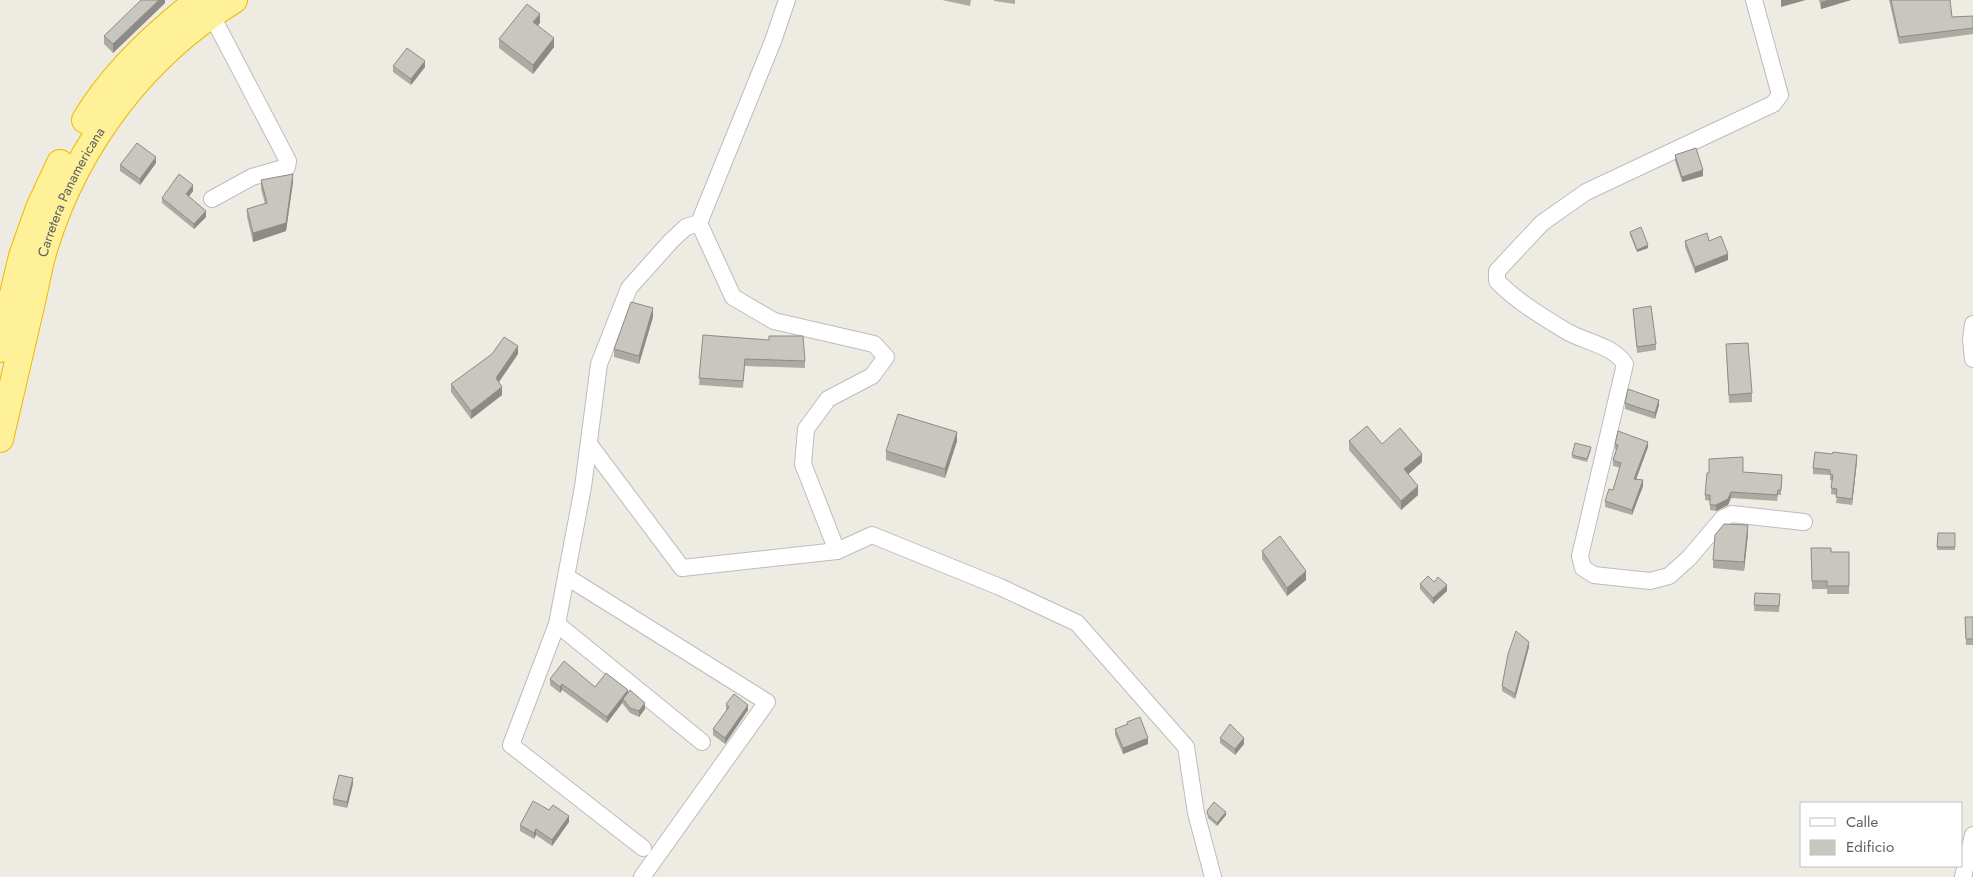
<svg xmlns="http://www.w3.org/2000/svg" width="1973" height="877" viewBox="0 0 1973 877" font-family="Jost,sans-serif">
<rect width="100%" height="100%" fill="#eeece2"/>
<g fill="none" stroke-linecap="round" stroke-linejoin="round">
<g stroke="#babcc2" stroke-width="18">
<g id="minor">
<polyline points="787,0 773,41 699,223 733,297 774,321 874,344 886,357 872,376 828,399 806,429 803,464 837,551"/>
<path d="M 1754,0 L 1780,95 L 1773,104 L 1586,192 L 1542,223 L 1497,271 L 1497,281 C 1516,301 1543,317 1566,331 C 1584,342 1613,345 1625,364 L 1580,556 L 1583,568 L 1594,575 L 1650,581 L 1669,576 L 1689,558 L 1723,518 L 1732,514 L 1804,522"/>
<polyline points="211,14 288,161 287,167 252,177 212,199"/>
<polyline points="1973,324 1971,339 1973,359"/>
<polyline points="589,444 682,568 837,551 872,535 1000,587 1077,623 1186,747 1196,813 1213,877"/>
<polyline points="567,577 767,702 642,877"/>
<polyline points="557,624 702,742"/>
<polyline points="643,848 511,745 557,624 583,487 599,364 629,288 671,241 686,227 699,223"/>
<polyline points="1963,877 1973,835"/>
</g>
</g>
<g stroke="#f0b800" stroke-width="28">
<g id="trunk">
<path d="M 85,120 C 113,73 156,33 199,0"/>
<polyline points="0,349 22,256 39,208 60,163"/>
<path id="s1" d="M 0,439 C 10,395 21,350 31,306 C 36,285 39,264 46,243 C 78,143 144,55 234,0"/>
</g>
</g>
<use href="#minor" stroke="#fff" stroke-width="16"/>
<use href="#trunk" stroke="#fff197" stroke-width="26"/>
</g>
<g fill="#adaaa4">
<polygon points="165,0 165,3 113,53 104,44 104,36"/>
<polygon points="942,0 971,0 970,6"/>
<polygon points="994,0 1015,0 1015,4 994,1"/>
<polygon points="1819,0 1851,0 1821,9"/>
<polygon points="1889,0 1950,0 1952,17 1973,16 1973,34 1899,44"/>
<polygon points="540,23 537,26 554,47 533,74 499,48 499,39"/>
<polygon points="393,66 425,67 411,85 393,72"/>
<polygon points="1675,155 1703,176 1682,182 1675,161"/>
<polygon points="156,163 140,185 120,171 120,165"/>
<polygon points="261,180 293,182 286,231 253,242 247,217 247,209 265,204 261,189"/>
<polygon points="193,191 189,196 206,217 194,229 162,203 162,198"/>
<polygon points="1630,232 1648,248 1637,252 1630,235"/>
<polygon points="1685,241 1709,241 1728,260 1695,273 1685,247"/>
<polygon points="1633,309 1656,344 1656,350 1637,353"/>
<polygon points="653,317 639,364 614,357 614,349"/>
<polygon points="703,335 805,361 805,368 745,366 743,388 699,385"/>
<polygon points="1726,344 1752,393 1752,402 1729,403"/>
<polygon points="518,354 499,382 502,395 471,419 451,392 451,384"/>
<polygon points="1625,403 1659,405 1655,419 1625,409"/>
<polygon points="957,441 945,478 886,460 886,451"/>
<polygon points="1349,441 1382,444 1422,462 1408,474 1418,495 1401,510 1349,450"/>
<polygon points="1615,444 1648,447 1636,479 1643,486 1632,515 1605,507 1605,501 1613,490 1620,468 1613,466 1613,460 1616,450 1615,449"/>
<polygon points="1591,450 1587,462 1572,458 1572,455"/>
<polygon points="1832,454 1857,461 1852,505 1836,503 1837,495 1831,494 1832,481 1830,480 1830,475 1813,474 1813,468"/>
<polygon points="1743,472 1782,475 1781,495 1778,495 1777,501 1731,498 1728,505 1716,511 1710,510 1710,501 1705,500 1705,495"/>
<polygon points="1938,533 1955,533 1955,550 1937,550"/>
<polygon points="1748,534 1744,571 1713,568 1713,560"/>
<polygon points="1811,548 1831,552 1849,552 1849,594 1827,594 1827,589 1812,589"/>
<polygon points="1262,551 1306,580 1287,596 1262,559"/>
<polygon points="1434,582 1447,591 1433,604 1420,589 1420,584"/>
<polygon points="1755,593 1780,600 1779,612 1754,611"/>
<polygon points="1965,617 1973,617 1973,645 1966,645"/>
<polygon points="1529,647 1515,699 1502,691 1502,686"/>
<polygon points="550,679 628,693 645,709 639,717 630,713 623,704 623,702 607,723 562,690 560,693 550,685"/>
<polygon points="726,704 748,710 725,744 713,735 713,729 727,711 726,710"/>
<polygon points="1127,722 1148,744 1123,754 1115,735 1115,729 1127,724"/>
<polygon points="1220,738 1244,744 1235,755 1220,743"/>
<polygon points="353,784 347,808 333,805 333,799"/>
<polygon points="1207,811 1226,815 1217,826 1208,818"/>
<polygon points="569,822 552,846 536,835 534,839 520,831 520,825"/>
</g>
<g fill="#8d8b86">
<polygon points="159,0 165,0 165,3 113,53 113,44"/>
<polygon points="1781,0 1806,0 1781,7"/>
<polygon points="1828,0 1851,0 1821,9 1821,2"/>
<polygon points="540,14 540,23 533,31 533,22"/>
<polygon points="554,38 554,47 533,74 533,65"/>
<polygon points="425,61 425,67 411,85 411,79"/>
<polygon points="156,157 156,163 140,185 140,179"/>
<polygon points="1703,170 1703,176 1682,182 1682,177"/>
<polygon points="293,174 293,182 286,231 253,242 253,233"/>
<polygon points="193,185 193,191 186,200 186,194"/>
<polygon points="206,211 206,217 194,229 194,224"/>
<polygon points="1648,245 1648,248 1637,252 1637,250"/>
<polygon points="1728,254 1728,260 1695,273 1695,267"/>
<polygon points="653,308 653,317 639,364 639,356"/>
<polygon points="518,346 518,354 496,386 496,378"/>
<polygon points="502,387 502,395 471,419 471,411"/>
<polygon points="1659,400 1659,405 1655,419 1655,413"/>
<polygon points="957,432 957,441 945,478 945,469"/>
<polygon points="1648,442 1648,447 1634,485 1634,479"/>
<polygon points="1422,454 1422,462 1404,478 1404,469"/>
<polygon points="1857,455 1857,461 1852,505 1852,499"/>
<polygon points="1643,480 1643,486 1632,515 1632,510"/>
<polygon points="1418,486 1418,495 1401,510 1401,501"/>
<polygon points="1731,492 1731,498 1728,505 1716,511 1716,505"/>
<polygon points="1748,525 1748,534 1744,571 1744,562"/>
<polygon points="1306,571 1306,580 1287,596 1287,588"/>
<polygon points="1447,585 1447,591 1433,604 1433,598"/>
<polygon points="1529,642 1529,647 1515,699 1515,694"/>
<polygon points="562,684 562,690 560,693 560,687"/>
<polygon points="628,690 628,696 623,699 623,702 607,723 607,717"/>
<polygon points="645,703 645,709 639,717 639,711"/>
<polygon points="748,705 748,710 725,744 725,738"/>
<polygon points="1148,738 1148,744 1123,754 1123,748"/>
<polygon points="1244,738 1244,744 1235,755 1235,749"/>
<polygon points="353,778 353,784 347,808 347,802"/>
<polygon points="1226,812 1226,815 1217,826 1217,823"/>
<polygon points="569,816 569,822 552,846 552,840"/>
<polygon points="536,829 536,835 534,839 534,833"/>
</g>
<g fill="#c9c6bf" stroke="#8d8b86">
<polygon points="141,0 159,0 113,44 104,36"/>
<polygon points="1891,0 1950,0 1952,17 1973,16 1973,28 1899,37"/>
<polygon points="527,4 540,14 533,22 554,38 533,65 499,39"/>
<polygon points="407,48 425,61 411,79 393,66"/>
<polygon points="137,143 156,157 140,179 120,165"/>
<polygon points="1696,148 1703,170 1682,177 1675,155"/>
<polygon points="179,174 193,185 186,194 206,211 194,224 162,198"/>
<polygon points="293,174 286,223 253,233 247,209 267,203 261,180"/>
<polygon points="1641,227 1648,245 1637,250 1630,232"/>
<polygon points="1707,233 1709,241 1721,236 1728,254 1695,267 1685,241"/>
<polygon points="631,302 653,308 639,356 614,349"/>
<polygon points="1651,306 1656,344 1637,347 1633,309"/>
<polygon points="703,335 769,340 769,336 803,336 805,361 745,359 743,381 699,378"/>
<polygon points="504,337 518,346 496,378 502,387 471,411 451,384 492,354"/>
<polygon points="1748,343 1752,393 1729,395 1726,344"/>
<polygon points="1628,389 1659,400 1655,413 1625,403"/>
<polygon points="898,414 957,432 945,469 886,451"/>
<polygon points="1367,426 1382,444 1400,428 1422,454 1404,469 1418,486 1401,501 1349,441"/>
<polygon points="1618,431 1648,442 1634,479 1643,480 1632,510 1605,501 1609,489 1613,490 1621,463 1613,460 1618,445 1615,444"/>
<polygon points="1575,443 1591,447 1587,459 1572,455"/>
<polygon points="1815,452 1832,454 1833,452 1857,455 1852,499 1836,497 1837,489 1831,488 1833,475 1830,474 1830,470 1813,468"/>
<polygon points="1743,457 1743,472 1782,475 1781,490 1778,490 1777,495 1731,492 1728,499 1716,505 1710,505 1710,495 1705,495 1707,473 1709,473 1709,459"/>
<polygon points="1724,524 1748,525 1744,562 1713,560 1715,535"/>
<polygon points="1938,533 1955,533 1955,547 1937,547"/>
<polygon points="1280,536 1306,571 1287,588 1262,551"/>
<polygon points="1811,548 1831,548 1831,552 1849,552 1849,586 1827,586 1827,581 1812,581"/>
<polygon points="1428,576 1434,582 1438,577 1447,585 1433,598 1420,584"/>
<polygon points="1755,593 1780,594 1779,606 1754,605"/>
<polygon points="1965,617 1973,617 1973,639 1966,639"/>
<polygon points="1516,631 1529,642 1515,694 1502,686 1508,654"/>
<polygon points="564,661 595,687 606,673 628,690 607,717 562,684 560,687 550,679"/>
<polygon points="630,690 645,703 639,711 630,708 623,699"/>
<polygon points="734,694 748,705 725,738 713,729 729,707 726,704"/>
<polygon points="1140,717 1148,738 1123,748 1115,729 1128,724 1127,722"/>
<polygon points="1230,724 1244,738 1235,749 1220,738"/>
<polygon points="339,775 353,778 347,802 333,799"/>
<polygon points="533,801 549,810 553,805 569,816 552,840 536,829 534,833 520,825"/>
<polygon points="1214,802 1226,812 1217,823 1208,815 1207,811"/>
</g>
<g text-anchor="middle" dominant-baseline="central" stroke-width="4.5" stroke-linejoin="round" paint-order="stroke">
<g font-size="14" fill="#5a5e64" stroke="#fff">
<text stroke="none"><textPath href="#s1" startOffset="258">Carretera Panamericana</textPath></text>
</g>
</g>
<rect x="1800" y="802" width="162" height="65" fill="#ffffff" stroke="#bdbfc1"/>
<rect x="1810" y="818" width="25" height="8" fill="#ffffff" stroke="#bdbfc1"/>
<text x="1846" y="827" font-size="15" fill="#5a5e64">Calle</text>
<rect x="1810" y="840" width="25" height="15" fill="#c9c6bf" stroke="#bdbfc1"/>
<text x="1846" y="852" font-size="15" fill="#5a5e64">Edificio</text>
</svg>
